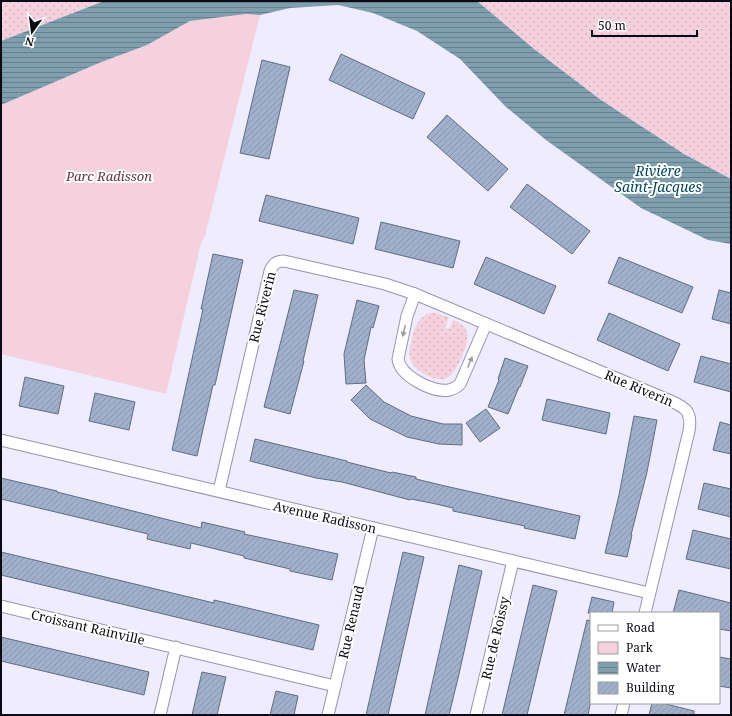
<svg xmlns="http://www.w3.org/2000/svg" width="732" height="716" viewBox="0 0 732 716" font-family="'Noto Serif',serif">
<defs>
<pattern id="grass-dots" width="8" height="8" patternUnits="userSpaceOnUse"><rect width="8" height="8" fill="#f4d1dc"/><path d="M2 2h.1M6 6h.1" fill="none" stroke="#d0b2bc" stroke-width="1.8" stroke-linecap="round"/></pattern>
<pattern id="water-rules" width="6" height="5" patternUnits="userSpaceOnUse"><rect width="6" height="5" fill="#7f9faf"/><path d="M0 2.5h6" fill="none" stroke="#66808d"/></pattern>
<pattern id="building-hatch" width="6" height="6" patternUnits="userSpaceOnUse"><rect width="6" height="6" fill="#a0b0ca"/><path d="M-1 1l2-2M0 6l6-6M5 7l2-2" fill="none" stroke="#8996ad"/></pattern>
</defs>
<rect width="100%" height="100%" fill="#efecff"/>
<g fill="url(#grass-dots)">
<polygon points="1,1 104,1 1,41"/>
<polygon points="477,1 731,1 731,179 684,154 601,100 534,49"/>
<path d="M 429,313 L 435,313 L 449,317 L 445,328 L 449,329 L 453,320 C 459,322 465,326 467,332 C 470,342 457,373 447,378 C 436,383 415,371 411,361 C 408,355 410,349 411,343 C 414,330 416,319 429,313 Z"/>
</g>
<polygon fill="#f4d1dc" points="246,14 260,15 205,236 201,243 166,394 1,354 1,105 99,63 147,45 190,21"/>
<polygon fill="url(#water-rules)" points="104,1 477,1 534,49 601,100 684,154 731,179 731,244 708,240 641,208 546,140 505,106 460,59 417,31 373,13 338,5 290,8 260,15 246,14 190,21 147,45 99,63 1,105 1,41"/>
<g fill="url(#building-hatch)" stroke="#5e6c84">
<polygon points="341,54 425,93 413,119 329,80"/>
<polygon points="262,60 290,67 269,159 240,153"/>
<polygon points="447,115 508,169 488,191 427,137"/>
<polygon points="527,184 590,231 572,254 510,207"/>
<polygon points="266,195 359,218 353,244 259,221"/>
<polygon points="381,222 460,241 453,268 375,249"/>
<polygon points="213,254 243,260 215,385 213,385 197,456 172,450 203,309 201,309"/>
<polygon points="486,257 556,286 544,314 474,284"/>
<polygon points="619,257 693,287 682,313 608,283"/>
<polygon points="294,290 318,295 303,361 304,361 290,414 264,407"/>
<polygon points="719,290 731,293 731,324 712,319"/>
<polygon points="357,300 379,306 373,328 371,327 364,360 366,383 346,384 344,354"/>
<polygon points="609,313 680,344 668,371 597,340"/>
<polygon points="701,356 731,364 731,392 694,382"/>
<polygon points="505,358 528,366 520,387 519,387 508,414 488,407 499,380 498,379"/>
<polygon points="25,377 64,386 58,414 19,406"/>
<polygon points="366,385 384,402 411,416 443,424 462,424 462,445 439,444 407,437 370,419 351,400"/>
<polygon points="95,393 135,402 129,430 89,421"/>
<polygon points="547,399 610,413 606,434 542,420"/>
<polygon points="486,409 500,428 480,442 466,423"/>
<polygon points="634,416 657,420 647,472 631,535 632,535 627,557 605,553 619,495"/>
<polygon points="720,422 731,425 731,454 713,450"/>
<polygon points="255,439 347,461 347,462 391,473 392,472 416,477 416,479 445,486 580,516 575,539 524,528 525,526 453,511 453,508 436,504 411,499 410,500 342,482 316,478 250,461"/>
<polygon points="1,478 57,491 57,492 201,528 202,522 245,532 244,534 338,554 332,580 290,571 290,569 244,558 244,556 191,543 190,549 147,539 148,534 1,499"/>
<polygon points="704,483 731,489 731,517 698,509"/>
<polygon points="693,530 731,539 731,569 686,559"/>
<polygon points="1,552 214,603 214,600 319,625 313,650 1,575"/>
<polygon points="403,552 424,557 388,715 366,715"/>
<polygon points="459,565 482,571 459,674 449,715 425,715"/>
<polygon points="533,585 557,591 527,715 502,715"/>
<polygon points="679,590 731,603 731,631 719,629 719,613 673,613"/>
<polygon points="592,597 614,602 612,613 588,613"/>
<polygon points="587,620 591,621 590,705 588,715 564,715"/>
<polygon points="1,637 149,672 144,695 1,661"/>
<polygon points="719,657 731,659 731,688 719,686"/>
<polygon points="202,672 226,677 217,715 192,715"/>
<polygon points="276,691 298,696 294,715 270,715"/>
<polygon points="652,703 662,703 694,711 694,715 649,715"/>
</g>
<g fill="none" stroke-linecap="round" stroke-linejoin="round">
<g stroke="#9792ae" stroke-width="13">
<g id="street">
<path d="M 415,294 L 407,316 L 398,359 C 400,376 433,393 449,390 C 453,389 457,387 460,384 L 486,324"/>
<polyline points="1,440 649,593"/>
<path d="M 219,491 L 270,271 C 273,264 276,261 284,261 L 385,284 L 415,294 L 671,401 C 687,408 692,413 689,431 L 645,613"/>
<polyline points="1,606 335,686"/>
<polyline points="160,715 176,647"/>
<polyline points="328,715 373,528"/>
<polyline points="476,715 513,561"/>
<polyline points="621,715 624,703"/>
</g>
</g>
<use href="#street" stroke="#fff" stroke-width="11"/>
</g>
<defs><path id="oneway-solid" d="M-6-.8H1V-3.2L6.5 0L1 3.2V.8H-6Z"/></defs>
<g fill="#9e9da1">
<use href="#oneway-solid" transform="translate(404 331) rotate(103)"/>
<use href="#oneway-solid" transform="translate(470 362) rotate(-68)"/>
</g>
<g text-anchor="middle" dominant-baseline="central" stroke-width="4" stroke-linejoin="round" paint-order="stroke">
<g font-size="13" font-style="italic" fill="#633346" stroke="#fff">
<text x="109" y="176">Parc Radisson</text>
</g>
<g font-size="13" fill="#0c0a14" stroke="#fff">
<text transform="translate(262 307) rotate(-76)">Rue Riverin</text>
<text transform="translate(639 388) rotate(23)">Rue Riverin</text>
<text transform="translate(325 517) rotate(13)">Avenue Radisson</text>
<text transform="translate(351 622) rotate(-77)">Rue Renaud</text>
<text transform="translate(88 627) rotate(13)">Croissant Rainville</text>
<text transform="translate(495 638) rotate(-77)">Rue de Roissy</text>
</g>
<g font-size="14" font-style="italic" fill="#024860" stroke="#fff">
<text x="658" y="170">Rivière<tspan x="658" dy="16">Saint-Jacques</tspan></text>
</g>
</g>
<rect width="732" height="716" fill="none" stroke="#0c0a14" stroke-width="4"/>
<rect x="590" y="612" width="130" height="92" fill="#ffffff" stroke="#9e9da1"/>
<rect x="598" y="625" width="20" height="6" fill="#ffffff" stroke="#9e9da1"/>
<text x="626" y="632" font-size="12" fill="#0c0a14">Road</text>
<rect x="598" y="642" width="20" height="12" fill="#f4d1dc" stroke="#9e9da1"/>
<text x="626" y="652" font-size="12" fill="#0c0a14">Park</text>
<rect x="598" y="662" width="20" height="12" fill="url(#water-rules)" stroke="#9e9da1"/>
<text x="626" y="672" font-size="12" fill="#0c0a14">Water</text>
<rect x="598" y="682" width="20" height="12" fill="url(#building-hatch)" stroke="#9e9da1"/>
<text x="626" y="692" font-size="12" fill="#0c0a14">Building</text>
<g transform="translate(32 32) rotate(194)" stroke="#ffffff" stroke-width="3" paint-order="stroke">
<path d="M0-3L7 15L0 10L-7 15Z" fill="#0c0a14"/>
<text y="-6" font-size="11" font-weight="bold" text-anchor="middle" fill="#0c0a14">N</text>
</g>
<path d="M592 30v6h105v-6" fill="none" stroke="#0c0a14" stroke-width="2"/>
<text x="598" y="30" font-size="12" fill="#0c0a14" stroke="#ffffff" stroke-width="3" paint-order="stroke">50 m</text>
</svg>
